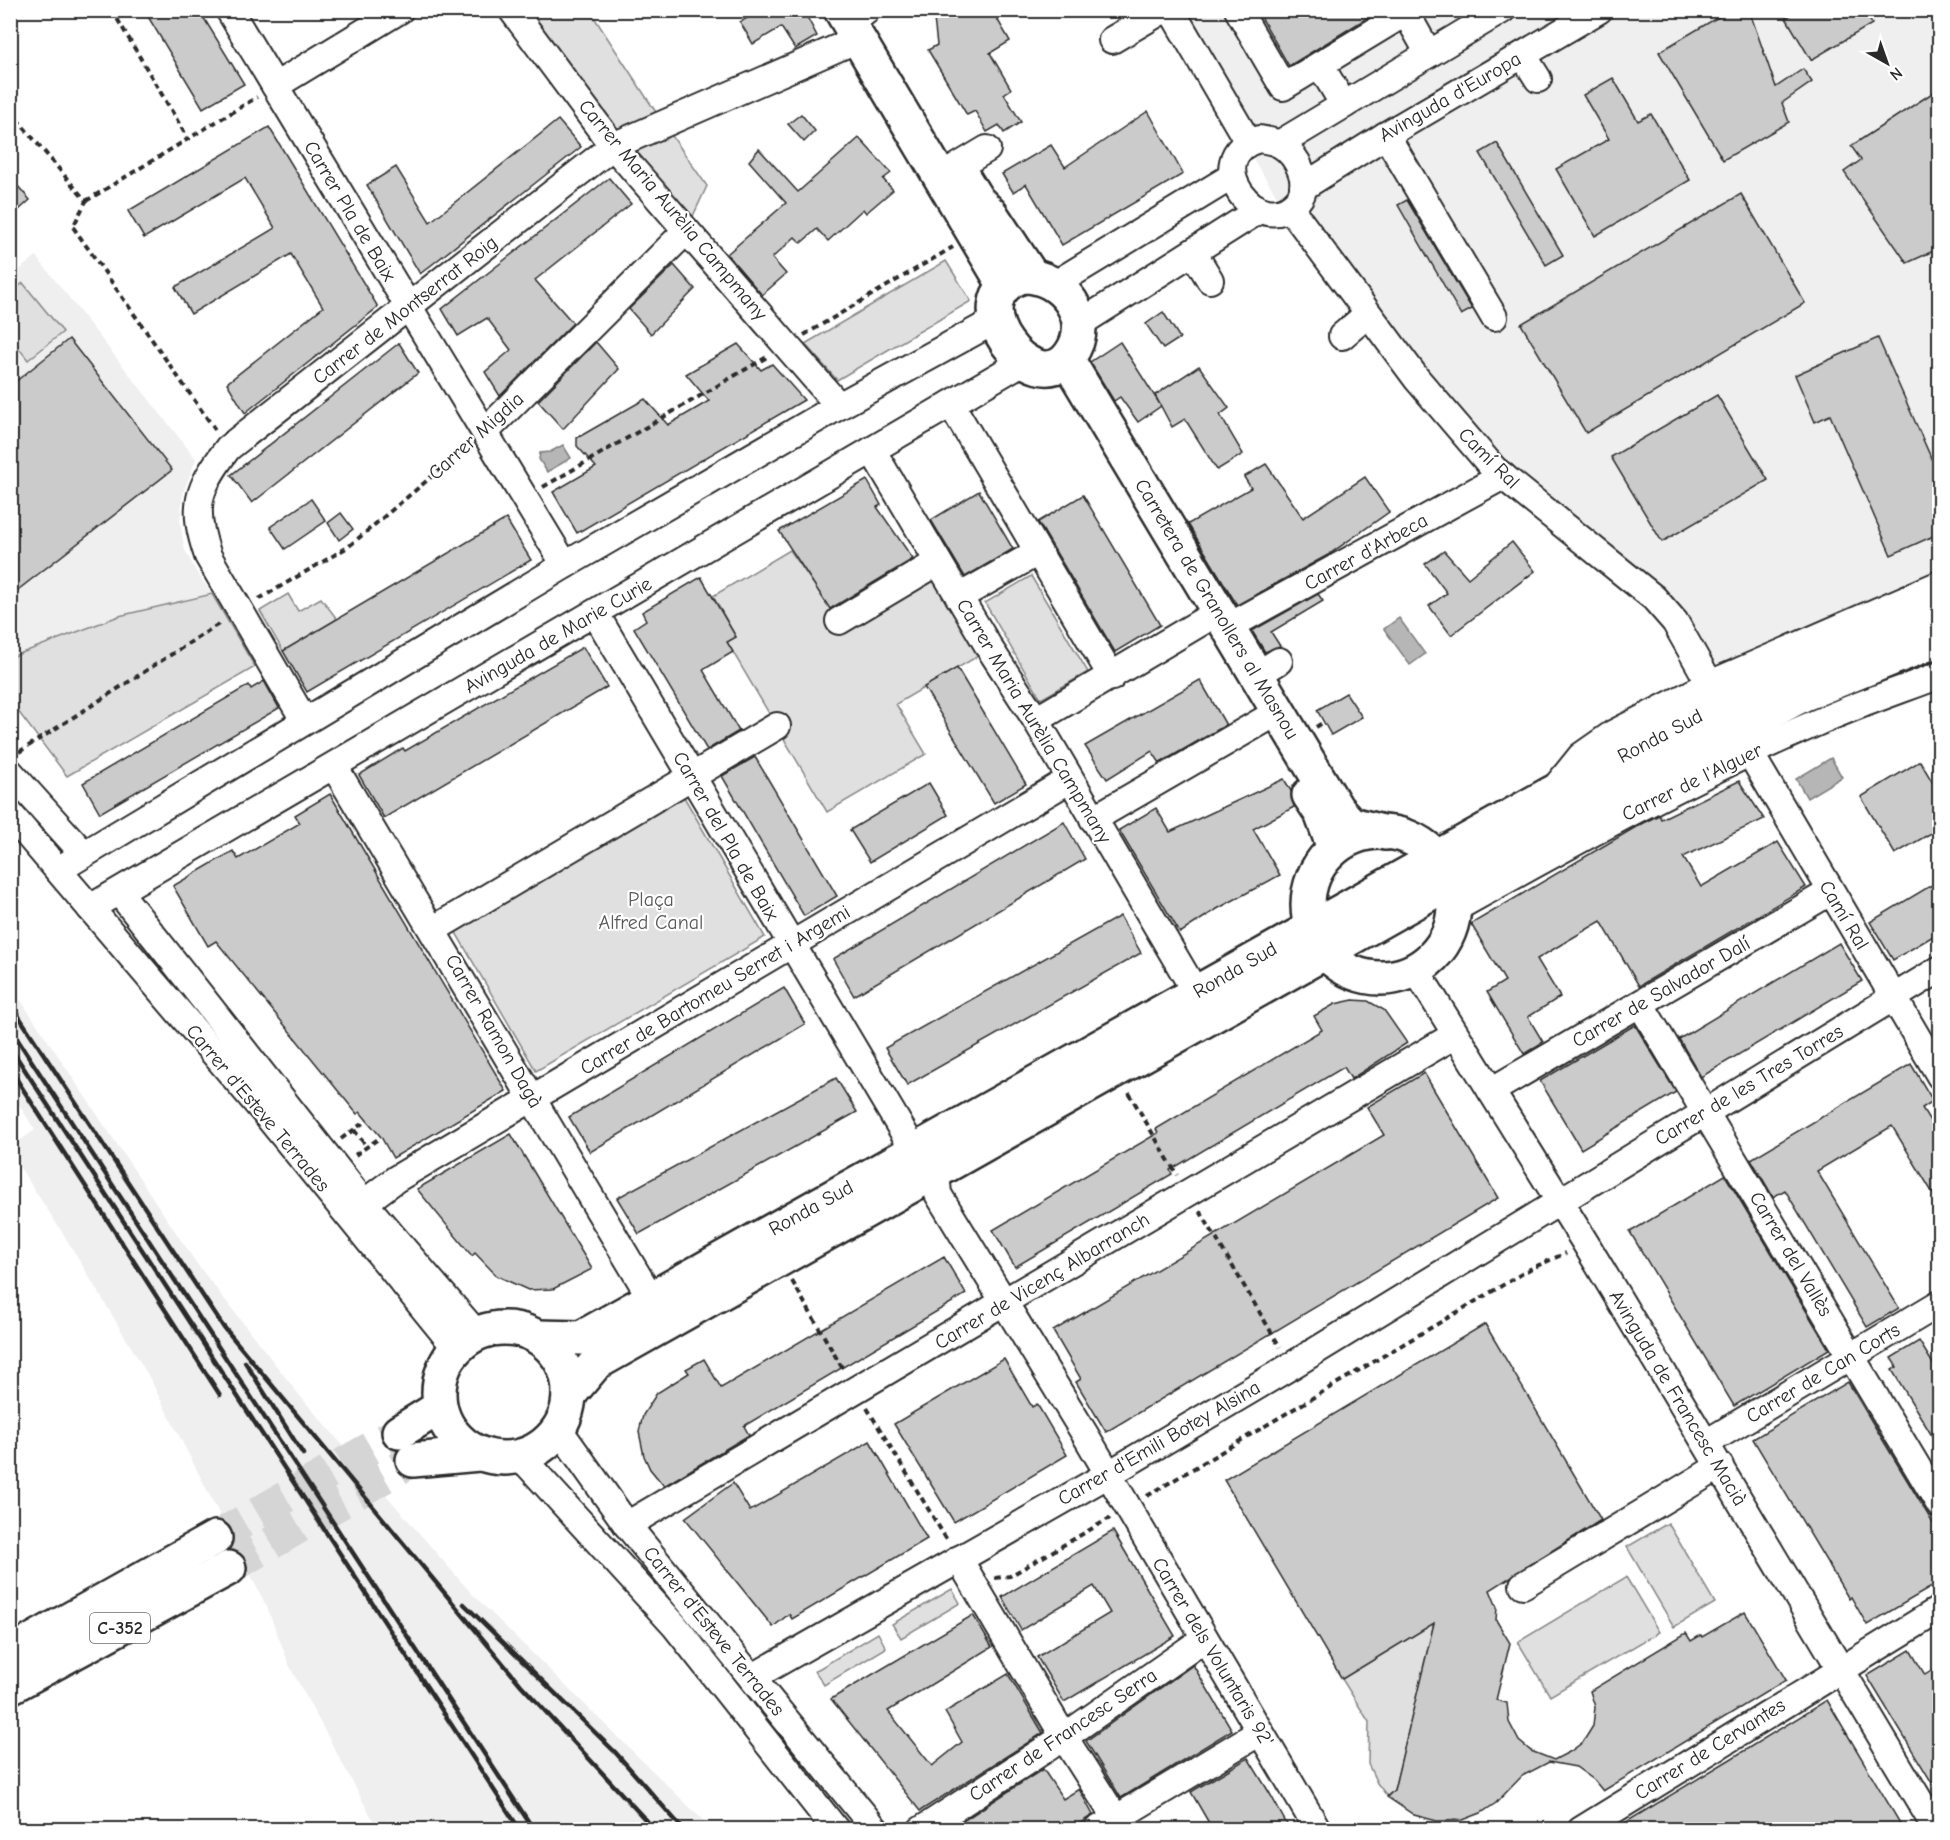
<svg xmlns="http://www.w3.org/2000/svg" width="1950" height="1840" viewBox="0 0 1950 1840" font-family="'Comic Neue',sans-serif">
<rect width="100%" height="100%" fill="#fff"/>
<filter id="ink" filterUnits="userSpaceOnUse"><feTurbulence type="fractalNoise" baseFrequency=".0167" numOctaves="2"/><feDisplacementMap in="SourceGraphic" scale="12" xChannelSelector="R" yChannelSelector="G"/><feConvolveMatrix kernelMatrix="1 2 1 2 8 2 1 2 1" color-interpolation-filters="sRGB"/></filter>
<g filter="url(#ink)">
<g fill="#efefef">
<polygon points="1168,11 1939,11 1939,626 1729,714 1672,625 1485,472 1293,221 1235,131"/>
<polygon points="36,256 196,459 183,493 180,520 184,548 197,573 212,594 119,616 11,657 11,277"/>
<polygon points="10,984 197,1264 300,1396 472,1594 712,1829 378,1829 290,1667 267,1607 148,1375 64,1235 11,1154 11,1147 35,1130 11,1092"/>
</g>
<g fill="#e0e0e0" stroke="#868686" stroke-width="1.5">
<polygon points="512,11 590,11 663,123 707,186 686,231"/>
<polygon points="946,261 971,301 837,380 805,344"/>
<polygon points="23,283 63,332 28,360 11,338 11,293"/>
<polygon points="790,550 839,621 943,569 990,649 896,704 926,754 827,812 727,642 736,637 713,596"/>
<polygon points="1031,576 1088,672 1041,699 985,603"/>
<polygon points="212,594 255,667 67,776 11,702 11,657 119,616"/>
<polygon points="288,594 298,611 321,598 337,619 283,651 260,611"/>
<polygon points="684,797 765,937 536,1071 455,931"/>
<polygon points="1668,1523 1715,1603 1674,1627 1627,1547"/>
<polygon points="1626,1577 1659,1632 1550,1696 1518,1642"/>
<polygon points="952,1589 960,1603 901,1638 892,1624"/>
<polygon points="1434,1623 1394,1790 1387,1796 1377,1783 1368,1764 1369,1722 1342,1679"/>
<polygon points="878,1633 886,1648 824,1685 815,1671"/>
</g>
<g fill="#b6b6b6" stroke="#7e7e7e" stroke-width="1.5">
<polygon points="563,445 571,458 547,472 539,459 540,453 550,452"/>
<polygon points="1399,618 1425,654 1410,665 1384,629"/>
<polygon points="1831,758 1842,777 1807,798 1796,779"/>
</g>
<g fill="#cbcbcb" stroke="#2b2b2b" stroke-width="1.5">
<polygon points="144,10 199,10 244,84 203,108"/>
<polygon points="748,10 809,10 805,13 817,36 795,49 781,27 753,44 740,22 751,16"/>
<polygon points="949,10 992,10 1010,41 990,53 1011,89 1004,94 1021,122 1004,133 999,125 987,132 975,111 967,115 928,50 937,45 934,19"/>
<polygon points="1257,10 1380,10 1289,66"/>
<polygon points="1730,10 1749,10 1776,87 1803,69 1812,82 1782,103 1789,122 1723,160 1659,52"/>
<polygon points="1799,10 1864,10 1872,24 1811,60 1786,18"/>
<polygon points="1613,78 1638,121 1651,114 1690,180 1595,236 1556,169 1609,139 1583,95"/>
<polygon points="1940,88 1940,248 1907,263 1844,172 1861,160 1851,146"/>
<polygon points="1148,111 1183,174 1062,245 1026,184 1013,192 1002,174 1051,145 1065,167"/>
<polygon points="801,114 815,131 804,142 788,124"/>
<polygon points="558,120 581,147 420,274 367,185 396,167 430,222"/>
<polygon points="269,127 378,307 245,413 227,383 323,307 291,254 191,314 175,287 275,228 245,178 144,238 128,211"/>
<polygon points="859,138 891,173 883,179 893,190 866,213 863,209 828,241 817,229 801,243 795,237 772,258 786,274 762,295 727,254 786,203 749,161 759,149 798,192"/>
<polygon points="1497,143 1563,255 1546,265 1480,153"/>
<polygon points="10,177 30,200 10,218"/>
<polygon points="609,178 631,204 535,280 573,323 500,396 485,372 511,350 487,318 458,336 442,309"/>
<polygon points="1741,194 1805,303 1586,433 1521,324"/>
<polygon points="1407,200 1472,309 1461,315 1398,205"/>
<polygon points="674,265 695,289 651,334 629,309"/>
<polygon points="1163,312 1180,338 1163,349 1146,324"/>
<polygon points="1878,338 1940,478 1940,533 1891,555 1830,415 1815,422 1795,375"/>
<polygon points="69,339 172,470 10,596 10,386"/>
<polygon points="596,342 619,369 563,429 538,401"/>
<polygon points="1120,342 1161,406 1138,422 1120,397 1114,401 1090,362"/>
<polygon points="399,343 418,373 252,503 231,475"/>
<polygon points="738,344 761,370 772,364 804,400 577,533 553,492 596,467 577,446 577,438 645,399 668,425 709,401 686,374"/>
<polygon points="1199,366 1229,408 1220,415 1243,454 1217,470 1185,419 1172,427 1155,395"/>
<polygon points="1717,395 1768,480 1662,542 1611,457"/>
<polygon points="1266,464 1303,518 1365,477 1389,512 1328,555 1237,605 1188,524 1251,488 1244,477"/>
<polygon points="867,480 881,505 877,507 913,559 830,609 779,531"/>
<polygon points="979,491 1013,549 965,577 931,520"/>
<polygon points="1083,495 1160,625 1115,652 1038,522"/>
<polygon points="311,499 326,521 285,549 270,527"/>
<polygon points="341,513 353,529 339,540 328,523"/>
<polygon points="506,519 531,560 307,692 283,651"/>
<polygon points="1512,542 1535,571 1451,635 1429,606 1447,593 1425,564 1444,551 1468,578"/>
<polygon points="701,577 736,637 727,642 733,652 703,670 739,731 707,750 634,628 646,620 642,612"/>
<polygon points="1318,594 1323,601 1271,632 1280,646 1265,652 1252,631"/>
<polygon points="583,647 607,687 384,818 359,775 403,748 405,751"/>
<polygon points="957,668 1026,784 994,803 924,687"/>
<polygon points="1200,680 1226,725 1160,763 1152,751 1107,779 1085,746"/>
<polygon points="264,681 279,708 100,813 83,783 249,685 251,689"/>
<polygon points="1346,693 1362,717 1331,735 1317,710"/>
<polygon points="755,757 837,896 804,916 722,776"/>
<polygon points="1920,761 1940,795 1940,828 1895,854 1861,797"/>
<polygon points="1284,779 1291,791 1294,807 1253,829 1280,875 1217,909 1180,933 1119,830 1156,808 1170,832"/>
<polygon points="1739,781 1764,819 1683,857 1701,887 1778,842 1806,887 1639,986 1601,921 1567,941 1537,959 1560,997 1528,1017 1543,1042 1524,1054 1487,992 1505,981 1471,924 1641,824 1659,815 1661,819"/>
<polygon points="929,783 948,815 870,862 850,830"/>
<polygon points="330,794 506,1091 393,1158 381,1137 360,1112 357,1114 216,941 208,946 173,886 233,851 238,859 300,823 295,815"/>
<polygon points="1064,822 1085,859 854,996 833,959"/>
<polygon points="1940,880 1940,932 1893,960 1870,922"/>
<polygon points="1120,916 1141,953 907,1085 885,1048"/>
<polygon points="1839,943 1862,981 1701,1077 1679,1039"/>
<polygon points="784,988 805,1024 590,1152 569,1117"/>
<polygon points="1353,1000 1368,1001 1384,1010 1407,1043 1351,1079 1344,1067 1170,1170 1172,1174 1015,1267 993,1230 1158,1133 1156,1129 1322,1030 1314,1016 1335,1004"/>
<polygon points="1635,1025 1676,1092 1581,1149 1540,1081"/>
<polygon points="1911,1064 1933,1101 1922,1108 1940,1137 1940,1205 1892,1126 1817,1171 1899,1308 1867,1327 1785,1190 1773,1197 1751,1159"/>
<polygon points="1424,1073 1498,1198 1106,1432 1076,1382 1081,1379 1053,1331 1384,1135 1367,1107"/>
<polygon points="836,1078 857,1112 639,1234 617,1198"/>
<polygon points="511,1134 592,1269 553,1289 528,1290 497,1276 475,1253 472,1256 417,1189"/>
<polygon points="1725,1175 1829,1349 1734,1406 1630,1232"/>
<polygon points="944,1257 966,1294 744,1426 749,1435 664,1486 650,1469 644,1456 639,1432 643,1415 657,1393 689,1373 686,1369 704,1359 721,1388"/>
<polygon points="1485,1324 1601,1520 1490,1590 1497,1607 1496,1620 1510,1643 1496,1700 1507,1703 1509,1722 1519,1741 1531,1751 1554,1760 1571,1751 1583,1742 1593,1726 1595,1707 1590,1691 1686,1633 1691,1641 1701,1635 1702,1637 1745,1612 1786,1680 1603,1791 1594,1780 1576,1767 1549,1762 1522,1776 1496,1803 1481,1813 1463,1820 1437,1821 1414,1815 1387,1797 1394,1790 1434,1623 1342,1679 1224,1480"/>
<polygon points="1919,1341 1940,1375 1940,1449 1892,1370 1897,1367 1891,1358"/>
<polygon points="1004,1359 1032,1407 1037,1404 1067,1455 954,1522 894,1424"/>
<polygon points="1848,1382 1940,1535 1940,1582 1867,1625 1851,1597 1849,1599 1753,1439"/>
<polygon points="870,1441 927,1539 792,1619 789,1614 773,1627 685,1518 733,1483 750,1511"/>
<polygon points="1113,1531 1175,1636 1064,1702 1037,1657 1110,1613 1094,1586 1021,1630 1002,1597"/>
<polygon points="973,1615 992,1647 888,1711 932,1766 962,1742 945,1712 1008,1674 1043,1733 920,1811 831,1699"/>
<polygon points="1910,1650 1925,1675 1940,1665 1940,1796 1867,1676"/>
<polygon points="1193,1665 1232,1730 1121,1798 1086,1741"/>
<polygon points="1827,1700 1904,1830 1613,1830 1729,1760"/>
<polygon points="1248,1758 1269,1792 1290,1830 1213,1830 1191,1792"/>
<polygon points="1043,1769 1063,1799 1079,1789 1093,1815 1069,1830 949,1830"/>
</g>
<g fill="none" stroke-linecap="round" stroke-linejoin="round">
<g stroke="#d5d5d5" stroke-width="33" stroke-dasharray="33 16" stroke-linecap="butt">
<polyline points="215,1538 399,1432"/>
<polyline points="229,1568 413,1460"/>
</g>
<g stroke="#2b2b2b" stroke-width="30">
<g id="minor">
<polyline points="229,10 565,565"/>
<polyline points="512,10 613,146 839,406"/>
<polyline points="1171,10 1248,142"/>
<polyline points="1238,10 1283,87 1410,10"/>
<polyline points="865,12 866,10"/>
<polyline points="1406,13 1429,54"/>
<polyline points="1112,40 1163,10"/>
<polyline points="1523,55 1538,79"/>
<polyline points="1320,65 1344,105"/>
<polyline points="275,86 400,10"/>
<polyline points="1386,135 1494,317"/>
<path d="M 1259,139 C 1266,140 1274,141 1281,145 C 1297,155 1312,184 1298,200 C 1259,245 1196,156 1259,139 Z"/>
<polyline points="1279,144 1502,10"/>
<polyline points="957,167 987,149"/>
<polyline points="1303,187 1386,135 1599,10"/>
<polyline points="1290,208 1417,379 1494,469 1654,598 1675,622 1710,684"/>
<polyline points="1193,252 1210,280"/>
<polyline points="1055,284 1231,177"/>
<polyline points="1079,324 1259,210"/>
<polyline points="1342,336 1368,314"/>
<polyline points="951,404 1112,677"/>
<polyline points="485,432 686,231"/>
<polyline points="872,450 990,649 1036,720 1196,993"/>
<polyline points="959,597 1038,552"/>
<polyline points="595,613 914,1150"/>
<polyline points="839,621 938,562"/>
<polyline points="1228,627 1503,476"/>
<polyline points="1257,675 1279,661"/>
<path d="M 304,720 L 208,556 C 191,507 197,489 228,448 L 613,146 L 858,39"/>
<polyline points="1036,720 1203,621"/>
<polyline points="1750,753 1940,1076"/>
<polyline points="334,766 651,1298"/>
<polyline points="10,772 83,853"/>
<polyline points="1556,787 1581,756 1614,733 1710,684 1940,584"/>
<polyline points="10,814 264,1112 456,1348"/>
<polyline points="1093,819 1264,720"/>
<polyline points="58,870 565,565 839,406 996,320"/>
<polyline points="119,892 364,1203 476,1333"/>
<polyline points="90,908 1024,361"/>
<path d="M 1454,909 C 1573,843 1691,777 1816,723 C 1856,705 1898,691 1940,675"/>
<polyline points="434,929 777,726"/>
<polyline points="1416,970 1586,1244 1937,1830"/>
<polyline points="1641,1005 1940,1505"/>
<polyline points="1491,1091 1830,892"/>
<polyline points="936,1172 938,1194 1086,1436 1318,1830"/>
<polyline points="364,1203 396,1179 1069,780"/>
<polyline points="558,1428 627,1525 876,1830"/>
<polyline points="1706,1443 1940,1303"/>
<polyline points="520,1456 675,1626 836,1830"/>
<polyline points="627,1525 1455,1035"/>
<polyline points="959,1559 1064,1737 1123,1830"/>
<polyline points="1523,1585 1720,1466"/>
<polyline points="753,1677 1109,1474 1291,1366 1940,969"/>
<polyline points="921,1830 1064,1737 1204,1639"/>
<polyline points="1097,1830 1260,1732"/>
<polyline points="1581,1830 1940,1609"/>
</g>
</g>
<g stroke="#2b2b2b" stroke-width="38">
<g id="major">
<polyline points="841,10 1005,286"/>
<polyline points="961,174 977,200 991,214 1032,276"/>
<path d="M 1023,276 C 1062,275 1096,319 1070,355 C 1035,405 952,298 1023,276 Z"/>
<polyline points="1067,359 1337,809 1351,824 1386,833"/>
<polyline points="1309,795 1321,813 1334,848"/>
<circle cx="1381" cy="905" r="73"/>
<circle cx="504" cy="1393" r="65"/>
<polyline points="538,1337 581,1338 1550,794 1743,692 1940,609"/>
<polyline points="569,1395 596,1363 1450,882 1802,695 1940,639"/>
</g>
</g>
<g stroke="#2b2b2b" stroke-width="38">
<g id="highway">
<polyline points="399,1432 440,1407"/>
<polyline points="413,1460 479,1454"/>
<polyline points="10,1653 215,1538"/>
<polyline points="10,1687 229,1568"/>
</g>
</g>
<g stroke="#2b2b2b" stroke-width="4" stroke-dasharray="6 4.5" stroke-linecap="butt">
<polyline points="112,10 187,137"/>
<polyline points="10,111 86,201 73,227 216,431"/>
<polyline points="86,201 257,97"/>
<polyline points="804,335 953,247"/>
<polyline points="543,487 767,357"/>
<polyline points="259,599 348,547 468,446"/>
<polyline points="1316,727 1324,722"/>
<polyline points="19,752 222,622"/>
<polyline points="1129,1093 1177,1175"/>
<polyline points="354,1130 367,1147"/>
<polyline points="341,1139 367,1120"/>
<polyline points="355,1155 381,1137"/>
<polyline points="1200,1211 1280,1347"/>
<polyline points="792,1281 844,1371"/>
<polyline points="867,1408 947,1540"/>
<polyline points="1147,1496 1530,1269 1566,1253"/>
<polyline points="995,1578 1010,1576 1110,1518"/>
</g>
<use href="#minor" stroke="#fff" stroke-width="26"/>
<use href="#major" stroke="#fff" stroke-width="33"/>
<use href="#highway" stroke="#fff" stroke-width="33"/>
<g stroke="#2b2b2b" stroke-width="4.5">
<polyline points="10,1003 226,1331"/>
<polyline points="10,1028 534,1830"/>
<polyline points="10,1047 520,1830"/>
<polyline points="10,1069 220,1395"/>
<polyline points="223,1326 521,1685 655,1830"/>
<polyline points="245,1362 303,1454"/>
<polyline points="464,1604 615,1752 684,1830"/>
</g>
</g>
</g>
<g text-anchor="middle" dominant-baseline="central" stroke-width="4.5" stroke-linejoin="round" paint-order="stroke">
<rect fill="#fff" stroke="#6b6b6b" stroke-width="1.5" x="90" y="1613" width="60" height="30" rx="4.5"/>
<g font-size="18" font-weight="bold" fill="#2b2b2b">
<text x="120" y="1628">C-352</text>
</g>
<g font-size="20" fill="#2b2b2b" stroke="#fff">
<text transform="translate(1450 97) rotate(-30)">Avinguda d'Europa</text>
<text transform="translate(673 210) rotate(50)">Carrer Maria Aurèlia Campmany</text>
<text transform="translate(350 211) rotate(59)">Carrer Pla de Baix</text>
<text transform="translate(405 310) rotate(-38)">Carrer de Montserrat Roig</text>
<text transform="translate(476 436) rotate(-42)">Carrer Migdia</text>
<text transform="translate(1489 458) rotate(45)">Camí Ral</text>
<text transform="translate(1366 552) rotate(-29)">Carrer d'Arbeca</text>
<text transform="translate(1217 609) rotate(59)">Carretera de Granollers al Masnou</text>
<text transform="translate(558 635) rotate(-30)">Avinguda de Marie Curie</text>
<text transform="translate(1034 721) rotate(59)">Carrer Maria Aurèlia Campmany</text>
<text transform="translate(1660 736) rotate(-28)">Ronda Sud</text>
<text transform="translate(1692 782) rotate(-26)">Carrer de l'Alguer</text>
<text transform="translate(726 836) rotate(60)">Carrer del Pla de Baix</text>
<text transform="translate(1844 915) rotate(59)">Camí Ral</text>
<text transform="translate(1235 970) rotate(-30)">Ronda Sud</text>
<text transform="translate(715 990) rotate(-31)">Carrer de Bartomeu Serret i Argemi</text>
<text transform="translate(1661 992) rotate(-30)">Carrer de Salvador Dalí</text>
<text transform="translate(494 1031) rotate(60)">Carrer Ramon Dagà</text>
<text transform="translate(1749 1085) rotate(-31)">Carrer de les Tres Torres</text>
<text transform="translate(258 1108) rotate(50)">Carrer d'Esteve Terrades</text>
<text transform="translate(811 1208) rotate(-29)">Ronda Sud</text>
<text transform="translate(1791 1254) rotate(59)">Carrer del Vallès</text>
<text transform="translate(1042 1281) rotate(-31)">Carrer de Vicenç Albarranch</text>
<text transform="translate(1823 1373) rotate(-31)">Carrer de Can Corts</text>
<text transform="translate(1678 1398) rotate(59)">Avinguda de Francesc Macià</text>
<text transform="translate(1159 1443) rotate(-30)">Carrer d'Emili Botey Alsina</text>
<text transform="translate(714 1631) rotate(51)">Carrer d'Esteve Terrades</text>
<text transform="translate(1213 1652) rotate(59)">Carrer dels Voluntaris 92'</text>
<text transform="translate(1063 1735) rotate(-34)">Carrer de Francesc Serra</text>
<text transform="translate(1710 1749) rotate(-32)">Carrer de Cervantes</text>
</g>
<g font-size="20" fill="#585858" stroke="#fff">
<text x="651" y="899">Plaça<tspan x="651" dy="23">Alfred Canal</tspan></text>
</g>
</g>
<rect width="1950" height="1840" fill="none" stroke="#fff" stroke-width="36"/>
<rect x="18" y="18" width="1914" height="1804" fill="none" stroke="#2b2b2b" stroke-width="2" filter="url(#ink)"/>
<g transform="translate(1887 63) rotate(140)" stroke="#ffffff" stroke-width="4.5" paint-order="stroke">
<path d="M0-4.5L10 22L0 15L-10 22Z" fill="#2b2b2b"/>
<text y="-9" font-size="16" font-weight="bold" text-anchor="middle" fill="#2b2b2b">N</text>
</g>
</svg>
